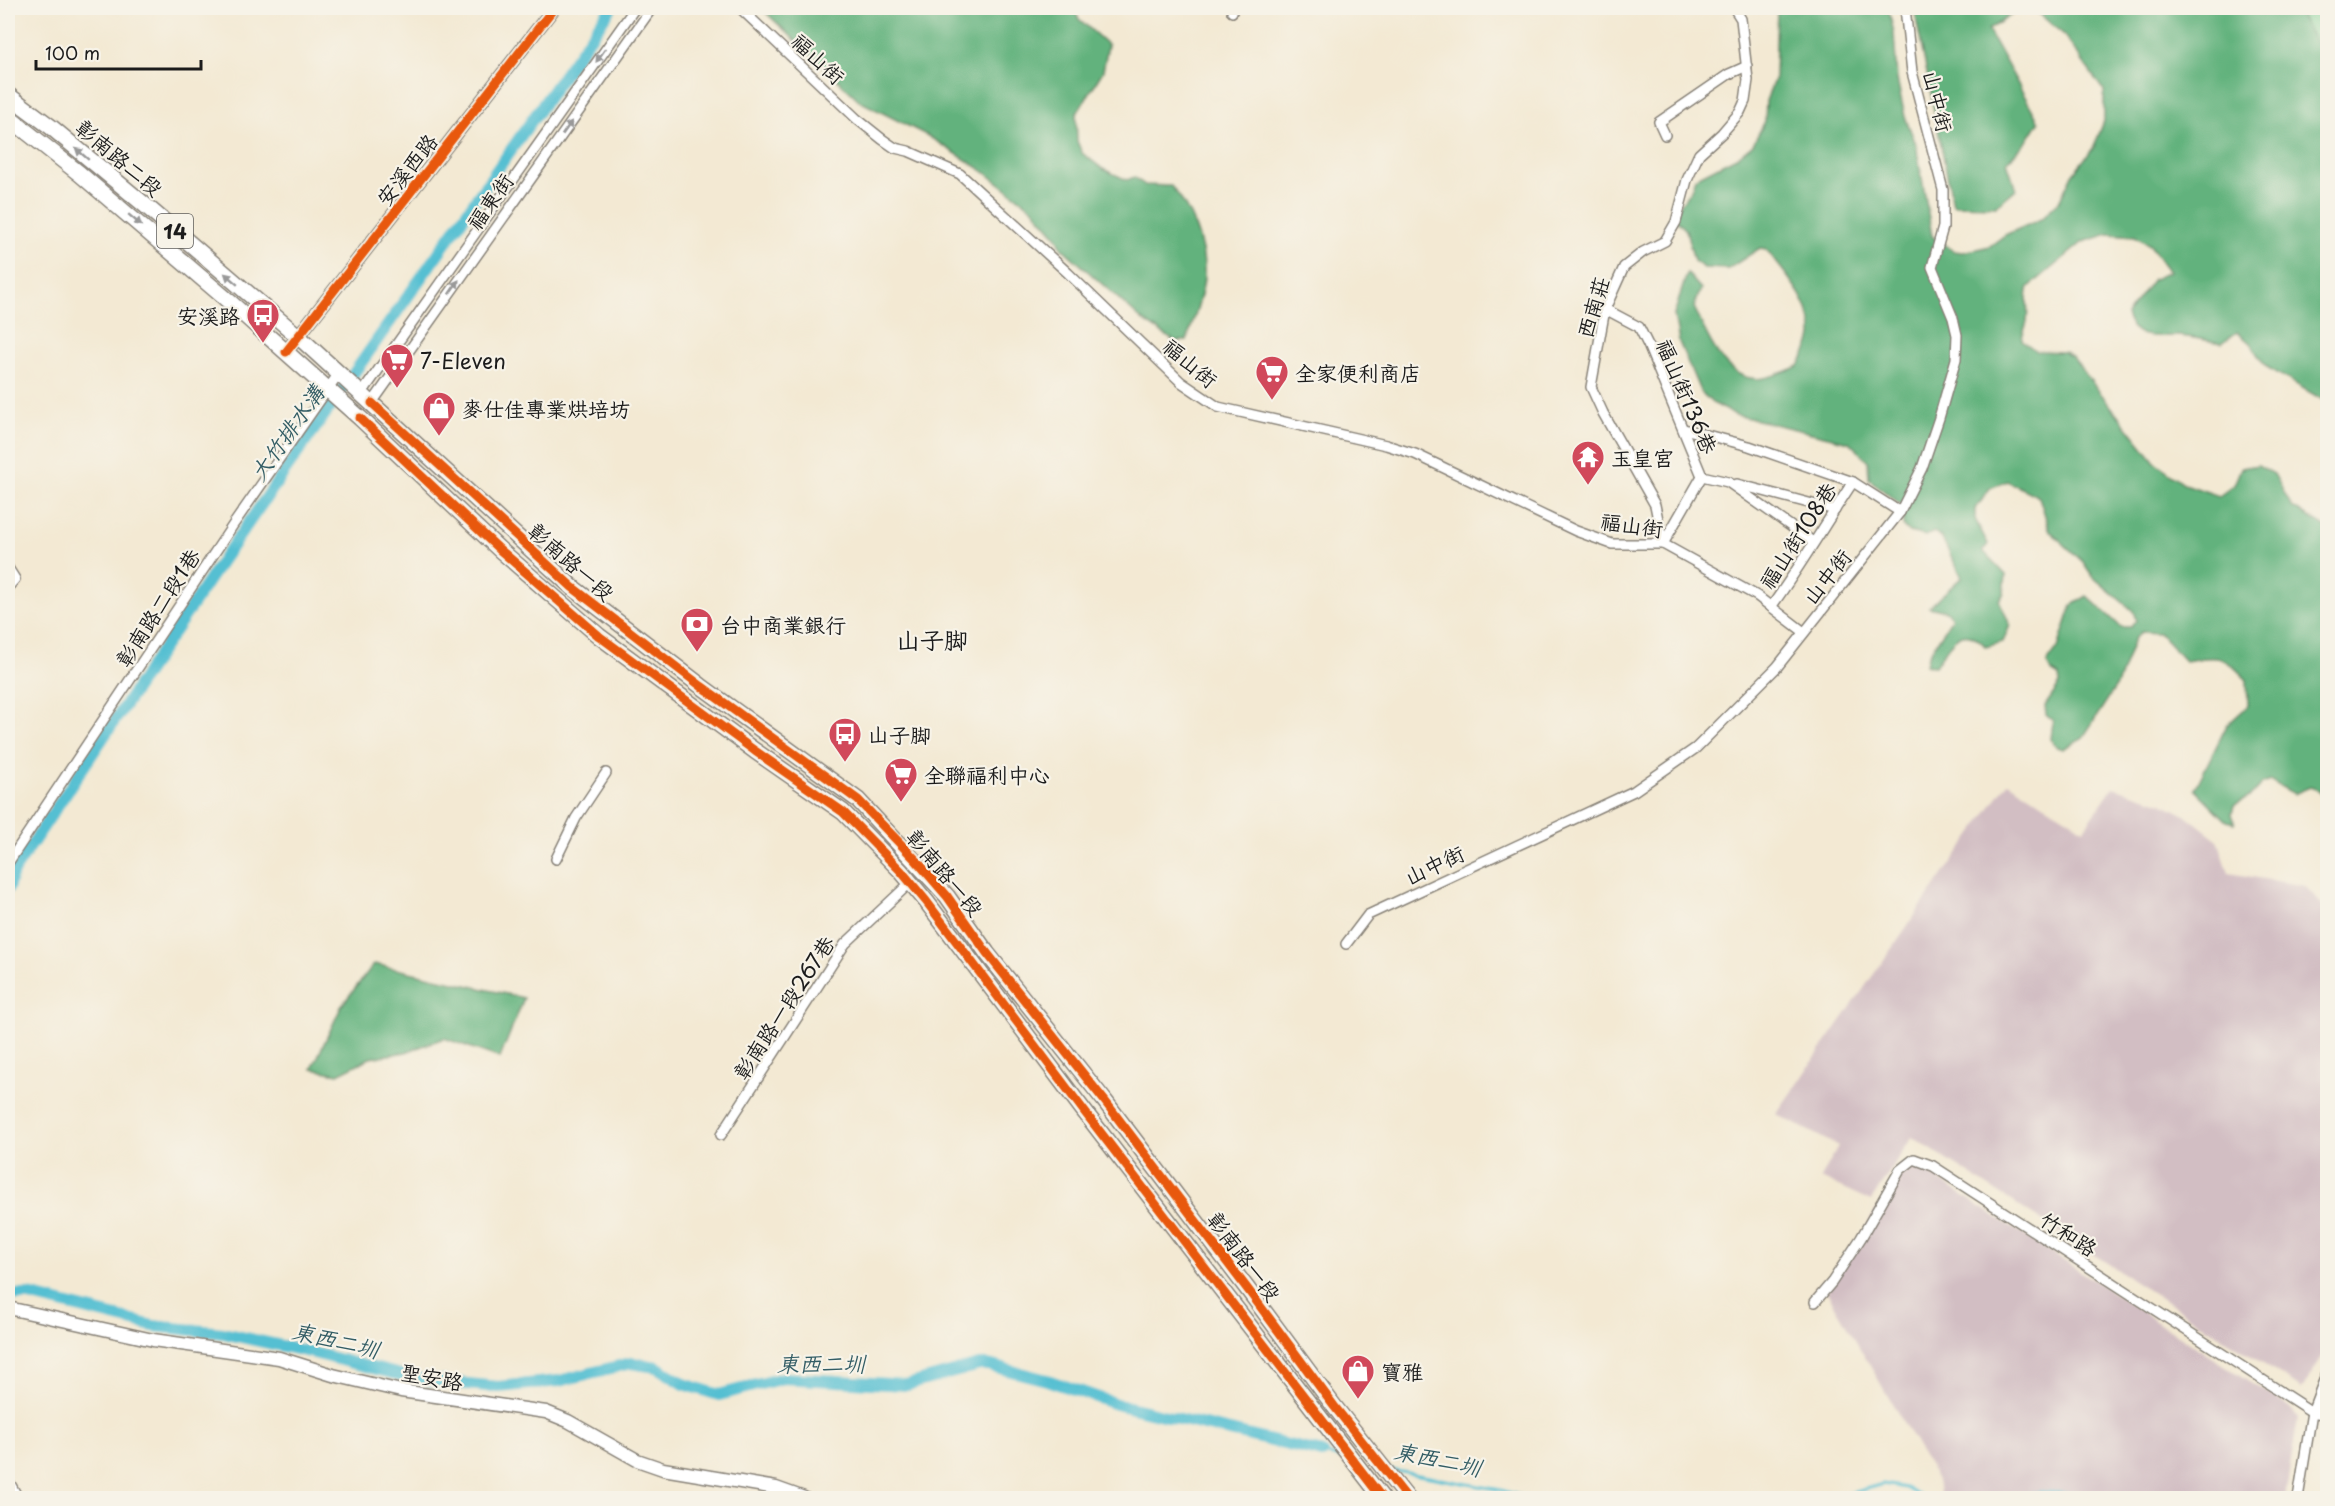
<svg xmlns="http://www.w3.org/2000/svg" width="2335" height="1506" viewBox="0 0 2335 1506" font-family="'Playpen Sans','LXGW WenKai TC',sans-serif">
<rect width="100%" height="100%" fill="#f7f3e8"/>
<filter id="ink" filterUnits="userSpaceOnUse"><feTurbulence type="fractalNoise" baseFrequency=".0167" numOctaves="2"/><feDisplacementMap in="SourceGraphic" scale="12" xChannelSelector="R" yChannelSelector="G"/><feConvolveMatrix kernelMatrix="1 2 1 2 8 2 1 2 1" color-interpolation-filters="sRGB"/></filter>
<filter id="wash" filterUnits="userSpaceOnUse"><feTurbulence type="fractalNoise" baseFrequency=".008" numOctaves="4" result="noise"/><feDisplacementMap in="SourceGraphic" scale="24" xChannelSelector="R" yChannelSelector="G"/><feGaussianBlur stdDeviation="1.35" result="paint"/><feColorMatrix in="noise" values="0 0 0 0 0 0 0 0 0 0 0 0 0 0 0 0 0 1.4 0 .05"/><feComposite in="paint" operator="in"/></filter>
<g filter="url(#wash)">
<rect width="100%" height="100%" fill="#f3e9d3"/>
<g fill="#d2bec3">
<polygon points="2008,782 2084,829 2113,787 2160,802 2187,816 2218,840 2229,873 2305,886 2327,910 2327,1349 2302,1389 1912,1137 1871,1201 1821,1178 1838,1146 1776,1114"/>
<polygon points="1913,1163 2292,1409 2298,1418 2285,1498 1940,1498 1937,1480 1827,1292 1900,1170"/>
</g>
<polygon fill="#79cf93" stroke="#4a7658" stroke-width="1.5" points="2296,8 2327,8 2327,50 2314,40"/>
<g fill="#62b27d" stroke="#3f674c" stroke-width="1.5">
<path d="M 761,8 L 1073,8 L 1079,19 L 1108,45 L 1103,71 L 1076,115 L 1077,141 L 1082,153 L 1103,169 L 1127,180 L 1134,177 L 1145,185 L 1171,186 C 1191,209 1206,245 1204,277 C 1203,298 1192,321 1187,341 L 1174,341 L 1142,320 L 1062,248 L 1057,237 L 1032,208 L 982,170 L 928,136 L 861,102 Z"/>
<path d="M 1777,8 L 1888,8 L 1894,32 L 1897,79 L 1905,117 L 1916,144 L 1932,236 L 1954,251 L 1963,252 L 1990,246 L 2005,235 L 2041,219 L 2060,200 L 2072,175 L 2094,147 L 2104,121 L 2104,91 L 2063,34 L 2032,8 L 2027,8 L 2296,8 L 2314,40 L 2327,50 L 2327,401 L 2323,400 L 2265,366 L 2250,343 L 2237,332 L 2222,343 C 2208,341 2193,337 2179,336 C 2156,335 2134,343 2126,315 L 2153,279 L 2169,272 L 2150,245 L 2135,236 L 2109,234 L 2083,242 L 2029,287 C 2025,299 2029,309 2027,321 C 2026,328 2022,332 2022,340 L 2036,351 L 2064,352 L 2072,357 L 2155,462 L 2185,484 L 2219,496 L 2234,485 L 2241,468 L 2258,465 L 2274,474 L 2292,507 L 2327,528 L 2327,801 L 2318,790 L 2310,787 L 2294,794 L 2271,781 L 2262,784 L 2250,797 L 2234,805 L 2232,814 L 2235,823 L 2227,821 L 2195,789 L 2227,725 L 2248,706 L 2247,680 C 2223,655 2220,655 2185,661 L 2159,633 L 2141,632 L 2134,639 L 2117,685 L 2082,739 L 2063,749 L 2055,746 L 2051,739 L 2053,721 L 2046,715 L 2045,706 L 2060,684 L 2059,676 L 2051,671 L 2047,663 L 2058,648 L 2072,605 L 2087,596 L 2121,627 L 2131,627 L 2136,620 L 2133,611 L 2093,577 L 2083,562 L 2050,531 L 2039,497 L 2007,481 L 1990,488 L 1975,510 L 1975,519 L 1988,544 L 1983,551 L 2006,575 L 2004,593 L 1999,600 L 2010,625 L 2003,642 L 1986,647 C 1961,618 1949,646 1935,666 L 1926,665 L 1928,656 L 1952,618 L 1946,611 L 1929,607 L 1962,577 L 1941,537 L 1934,532 L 1926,536 L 1909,532 L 1903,526 L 1904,507 L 1869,479 L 1868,461 L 1849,442 L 1736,415 L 1712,403 L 1700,391 L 1679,342 L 1674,315 L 1687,273 L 1701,289 L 1694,307 C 1707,335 1725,385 1764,378 C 1775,376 1788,370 1799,366 C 1803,357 1811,345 1812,336 C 1814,303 1784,273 1766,249 L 1760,248 L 1728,269 L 1704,268 L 1694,261 L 1686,230 L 1672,216 L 1691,190 L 1695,178 L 1738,156 L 1753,144 L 1765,121 L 1766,101 L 1775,77 Z"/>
<polygon points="1914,8 2022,8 1988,30 2039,122 2027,141 2007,162 2016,189 1996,206 1953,205"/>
<polygon points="374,964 524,998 500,1058 444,1038 406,1052 370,1058 338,1074 312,1069 342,1005"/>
</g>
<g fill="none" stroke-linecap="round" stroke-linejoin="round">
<g stroke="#55bfd2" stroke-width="3">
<polyline points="1322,1453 1344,1459"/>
<polyline points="1391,1470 1501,1490 1528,1498"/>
<polyline points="1834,1498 1883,1484 1906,1488 1923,1498"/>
<polyline points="1994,1498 2041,1492 2194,1498"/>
</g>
<g stroke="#55bfd2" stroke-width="12">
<polyline points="8,888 13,872 223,559 611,8"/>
<polyline points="8,1295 29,1295 153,1326 223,1333 314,1353 416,1379 498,1387 559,1381 631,1363 657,1367 684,1384 719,1395 783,1378 907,1385 979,1365 988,1365 1047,1380 1116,1404 1322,1453"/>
</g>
</g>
</g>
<g filter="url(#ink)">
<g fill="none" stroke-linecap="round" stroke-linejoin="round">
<g stroke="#888278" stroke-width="12">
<g id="minor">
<polyline points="740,8 857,119 882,139 895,148 908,151 960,174 1068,273 1181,382 1218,407 1386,445 1415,454 1576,531 1612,544 1663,544 1757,596 1804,632"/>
<polyline points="1232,12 1233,8"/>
<polyline points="1665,135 1659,122 1729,74 1747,66"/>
<polyline points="1605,309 1639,327 1648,345 1702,476"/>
<polyline points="362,393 635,8"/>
<polyline points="372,403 652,8"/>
<polyline points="1684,429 1749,446 1853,482 1900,512"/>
<polyline points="1702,476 1728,482 1813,542"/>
<polyline points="1737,484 1835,510"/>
<polyline points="1663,544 1655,505 1603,413 1591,387 1605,309 1624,267 1643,252 1665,241 1676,222 1687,180 1699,154 1722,133 1740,112 1745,101 1748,80 1741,19 1734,8"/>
<polyline points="1663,544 1702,476"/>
<polyline points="8,568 15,579 8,587"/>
<path d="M 1771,607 C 1800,567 1825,524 1853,482"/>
<polyline points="556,859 576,818 606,773"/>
<polyline points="8,863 233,525 339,373"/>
<polyline points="1346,944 1368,915 1634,791 1696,748 1777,667 1900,512 1922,468 1939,418 1956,359 1957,335 1953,318 1932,267 1943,227 1943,190 1912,72 1905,8"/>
<polyline points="721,1135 845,944 911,882"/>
<polyline points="1815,1302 1832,1282 1861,1238 1900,1170 1914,1159 1933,1166 2312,1412 2328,1370"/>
<polyline points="8,1480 18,1498"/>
<polyline points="2298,1498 2312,1412 2328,1415"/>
</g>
</g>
<g stroke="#888278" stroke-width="15">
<g id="tertiary">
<polyline points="286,352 554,8"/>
<polyline points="8,1308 153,1340 279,1358 333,1375 401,1391 546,1412 568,1421 637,1460 663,1469 776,1488 804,1498"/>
</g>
</g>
<g stroke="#888278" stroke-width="18">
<g id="primary">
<polyline points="8,95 51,127 152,211 299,337 572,587 701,686 858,800 947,896 987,953 1104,1100 1249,1291 1334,1406 1407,1498"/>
<polyline points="8,117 80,174 232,304 360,418 499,549 599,636 755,751 843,812 901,871 926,901 1084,1111 1382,1498"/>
</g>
</g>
<use href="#minor" stroke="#fff" stroke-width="9"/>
<use href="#tertiary" stroke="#fff" stroke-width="12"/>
<use href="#primary" stroke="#fff" stroke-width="15"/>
<g stroke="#f7f3e8" stroke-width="13">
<g id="cycleway">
<polyline points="286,352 554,8"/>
<polyline points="372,403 572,587 701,686 858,800 915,859 947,896 987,953 1104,1100 1249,1291 1334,1406 1407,1498"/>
<polyline points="360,418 499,549 599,636 755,751 843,812 901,871 926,901 1084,1111 1382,1498"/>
</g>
</g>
<use href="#cycleway" stroke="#e8590c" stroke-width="9"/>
</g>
<defs><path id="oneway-solid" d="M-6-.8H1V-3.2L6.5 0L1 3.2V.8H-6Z" transform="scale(1.5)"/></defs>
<g fill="#999">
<use href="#oneway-solid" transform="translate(601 55) rotate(125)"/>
<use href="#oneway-solid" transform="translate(567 128) rotate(-55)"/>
<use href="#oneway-solid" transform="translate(82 154) rotate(-139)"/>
<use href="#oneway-solid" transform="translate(135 220) rotate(41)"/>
<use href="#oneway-solid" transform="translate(231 279) rotate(-139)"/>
<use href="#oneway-solid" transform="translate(454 287) rotate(-55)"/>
</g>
</g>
<defs>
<g id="bus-pin" transform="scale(1.725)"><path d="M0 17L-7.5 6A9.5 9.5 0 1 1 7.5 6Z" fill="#d1495b" stroke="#f7f3e8"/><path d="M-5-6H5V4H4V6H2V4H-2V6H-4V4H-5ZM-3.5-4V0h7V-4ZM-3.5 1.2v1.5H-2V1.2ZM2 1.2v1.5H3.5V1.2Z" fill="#fff"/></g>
<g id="supermarket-pin" transform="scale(1.725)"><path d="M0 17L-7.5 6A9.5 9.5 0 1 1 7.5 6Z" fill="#d1495b" stroke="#f7f3e8"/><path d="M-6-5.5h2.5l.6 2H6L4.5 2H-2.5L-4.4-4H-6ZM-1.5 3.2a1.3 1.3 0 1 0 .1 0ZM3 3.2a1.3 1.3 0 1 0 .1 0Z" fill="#fff"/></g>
<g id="shop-pin" transform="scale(1.725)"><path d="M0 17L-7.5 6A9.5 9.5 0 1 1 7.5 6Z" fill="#d1495b" stroke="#f7f3e8"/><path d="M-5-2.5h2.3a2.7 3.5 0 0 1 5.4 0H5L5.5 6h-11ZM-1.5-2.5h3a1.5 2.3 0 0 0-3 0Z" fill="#fff"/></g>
<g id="temple-pin" transform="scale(1.725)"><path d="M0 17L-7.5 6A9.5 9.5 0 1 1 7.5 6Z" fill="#d1495b" stroke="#f7f3e8"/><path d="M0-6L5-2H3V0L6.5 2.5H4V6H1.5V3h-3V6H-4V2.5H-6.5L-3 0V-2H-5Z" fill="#fff"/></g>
<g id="bank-pin" transform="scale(1.725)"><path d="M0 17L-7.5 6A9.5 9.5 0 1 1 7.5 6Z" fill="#d1495b" stroke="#f7f3e8"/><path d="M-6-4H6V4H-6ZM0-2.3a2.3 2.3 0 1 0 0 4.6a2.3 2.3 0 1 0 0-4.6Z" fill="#fff"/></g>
</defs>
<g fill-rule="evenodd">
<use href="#bus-pin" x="263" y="315"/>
<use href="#supermarket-pin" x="397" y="360"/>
<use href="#supermarket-pin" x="1272" y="372"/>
<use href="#shop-pin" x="439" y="408"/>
<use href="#temple-pin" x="1588" y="457"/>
<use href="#bank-pin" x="697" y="624"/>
<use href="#bus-pin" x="845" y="734"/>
<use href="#supermarket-pin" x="901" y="774"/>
<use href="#shop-pin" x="1358" y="1371"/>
</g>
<g text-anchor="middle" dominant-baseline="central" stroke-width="4.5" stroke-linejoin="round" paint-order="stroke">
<rect fill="#f7f3e8" stroke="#5e5c59" stroke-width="1.5" x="157" y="214" width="36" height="34" rx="4.5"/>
<g font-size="20" font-weight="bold" fill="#1c1c1c">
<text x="175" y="231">14</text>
</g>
<g font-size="21" fill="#1c1c1c" stroke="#f7f3e8">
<text transform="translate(819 58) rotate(43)">福山街</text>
<text transform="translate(1939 101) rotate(76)">山中街</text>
<text transform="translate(120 157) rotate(40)">彰南路二段</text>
<text transform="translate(406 169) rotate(-52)">安溪西路</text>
<text transform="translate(489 201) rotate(-55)">福東街</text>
<text transform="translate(1592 307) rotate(-73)">西南莊</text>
<text transform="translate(1191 362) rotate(40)">福山街</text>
<text transform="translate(1688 396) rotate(67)">福山街136巷</text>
<text transform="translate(1632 524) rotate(8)">福山街</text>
<text transform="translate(1797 535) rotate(-57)">福山街108巷</text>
<text transform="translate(572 561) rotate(41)">彰南路一段</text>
<text transform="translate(1826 576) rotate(-51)">山中街</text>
<text transform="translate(157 607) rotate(-57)">彰南路二段1巷</text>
<text transform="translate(1434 864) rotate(-25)">山中街</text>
<text transform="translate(946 872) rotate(50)">彰南路一段</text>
<text transform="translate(783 1007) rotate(-57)">彰南路一段267巷</text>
<text transform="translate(2069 1233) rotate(33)">竹和路</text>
<text transform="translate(1245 1256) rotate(53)">彰南路一段</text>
<text transform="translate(432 1376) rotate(10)">聖安路</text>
</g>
<g font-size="21" fill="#1c1c1c" stroke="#f7f3e8" text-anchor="start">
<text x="240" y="315" text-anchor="end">安溪路</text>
<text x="420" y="360">7-Eleven</text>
<text x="1295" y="372">全家便利商店</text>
<text x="462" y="408">麥仕佳專業烘培坊</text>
<text x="1611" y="457">玉皇宮</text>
<text x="720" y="624">台中商業銀行</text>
<text x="868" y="734">山子脚</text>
<text x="924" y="774">全聯福利中心</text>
<text x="1381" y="1371">寶雅</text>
</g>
<g font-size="22" font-style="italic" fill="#335d65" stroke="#f7f3e8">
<text transform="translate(286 432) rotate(-55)">大竹排水溝</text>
<text transform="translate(336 1339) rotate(13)">東西二圳</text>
<text x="821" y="1362">東西二圳</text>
<text transform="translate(1438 1458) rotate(12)">東西二圳</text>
</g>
<g font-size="24" fill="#1c1c1c" stroke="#f7f3e8">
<text x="932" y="639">山子脚</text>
</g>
</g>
<rect width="2335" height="1506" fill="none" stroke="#f7f3e8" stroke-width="30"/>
<path d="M36 60v9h165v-9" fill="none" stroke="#1c1c1c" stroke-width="3"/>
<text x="45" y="60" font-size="18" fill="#1c1c1c" stroke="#f7f3e8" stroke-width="4.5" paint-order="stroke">100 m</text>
</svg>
